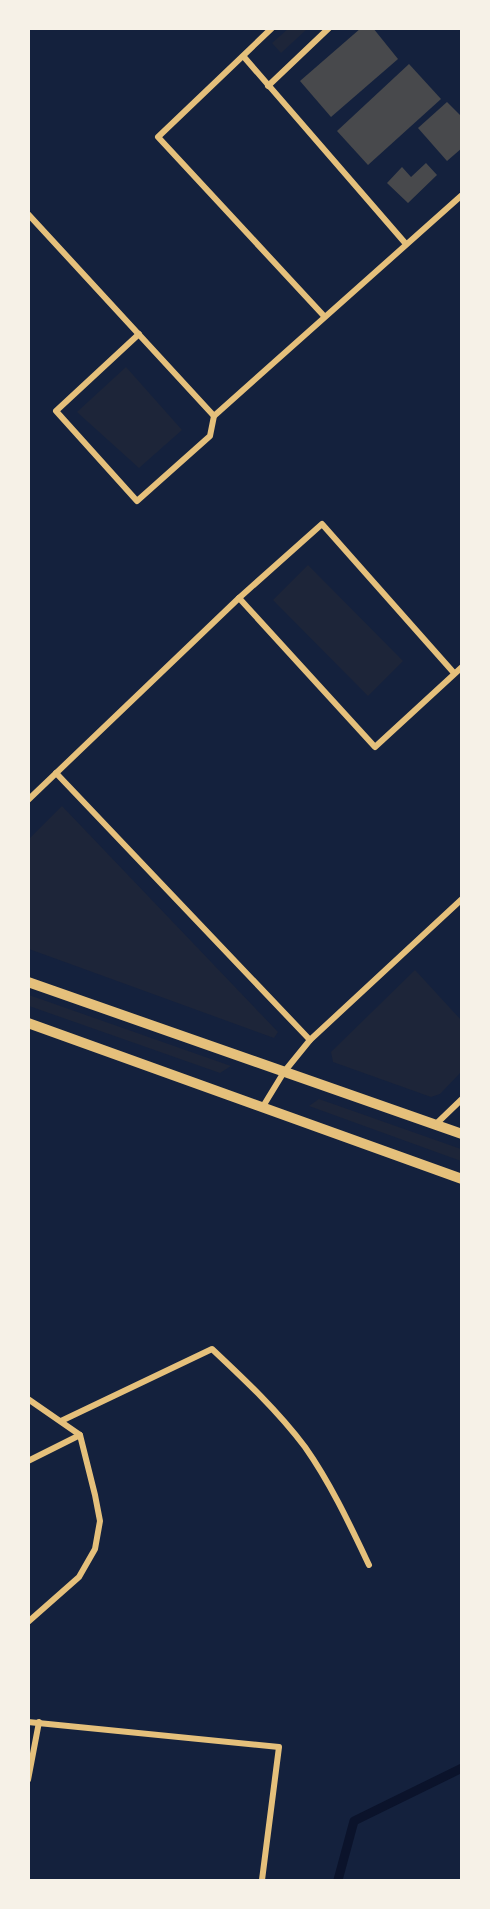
<svg xmlns="http://www.w3.org/2000/svg" width="490" height="1909" viewBox="0 0 490 1909" font-family="Ubuntu,sans-serif">
<rect width="100%" height="100%" fill="#14213d"/>
<g fill="#1d2539">
<polygon points="288,29 307,29 281,53 272,43"/>
<polygon points="126,367 182,430 139,468 77,412"/>
<polygon points="308,565 403,661 368,696 273,600"/>
<polygon points="62,806 278,1032 274,1038 29,949 29,839"/>
<polygon points="415,970 461,1020 461,1072 440,1094 431,1097 333,1062 331,1052"/>
<polygon points="29,995 231,1066 220,1073 29,1006"/>
<polygon points="319,1099 461,1149 461,1161 309,1106"/>
</g>
<g fill="none" stroke-linecap="round" stroke-linejoin="round">
<polyline stroke="#0b132b" stroke-width="9" points="338,1880 354,1821 462,1768"/>
</g>
<g fill="#48494c">
<polygon points="361,28 373,28 398,59 331,117 300,81"/>
<polygon points="409,64 441,99 368,165 337,131"/>
<polygon points="447,102 462,117 462,148 447,161 418,128"/>
<polygon points="426,163 437,175 408,203 387,183 402,167 411,177"/>
</g>
<g fill="none" stroke-linecap="round" stroke-linejoin="round">
<g stroke="#e5c07b" stroke-width="6">
<polyline points="272,28 158,137 324,316"/>
<polyline points="244,57 406,244"/>
<polyline points="268,86 329,28"/>
<polyline points="28,214 214,416"/>
<polyline points="139,334 56,411 137,501 210,436 214,416 462,195"/>
<polyline points="239,598 322,524 454,673"/>
<polyline points="56,773 310,1040"/>
<polyline points="28,800 239,598 375,747 462,667"/>
<polyline points="262,1108 284,1072 310,1040 462,899"/>
<polyline points="435,1125 462,1099"/>
<polyline points="28,1399 80,1435 95,1495 100,1521 95,1549 79,1577 28,1622"/>
<path d="M 61,1421 L 212,1349 C 245,1380 278,1411 305,1447 C 331,1484 350,1525 369,1565"/>
<polyline points="28,1461 80,1435"/>
<polyline points="28,1722 279,1747 262,1880"/>
<polyline points="28,1780 39,1722"/>
</g>
<g stroke="#e5c07b" stroke-width="10">
<polyline points="28,982 462,1134"/>
<polyline points="28,1023 462,1179"/>
</g>
</g>
<rect width="490" height="1909" fill="none" stroke="#f6f1e7" stroke-width="60"/>
</svg>
